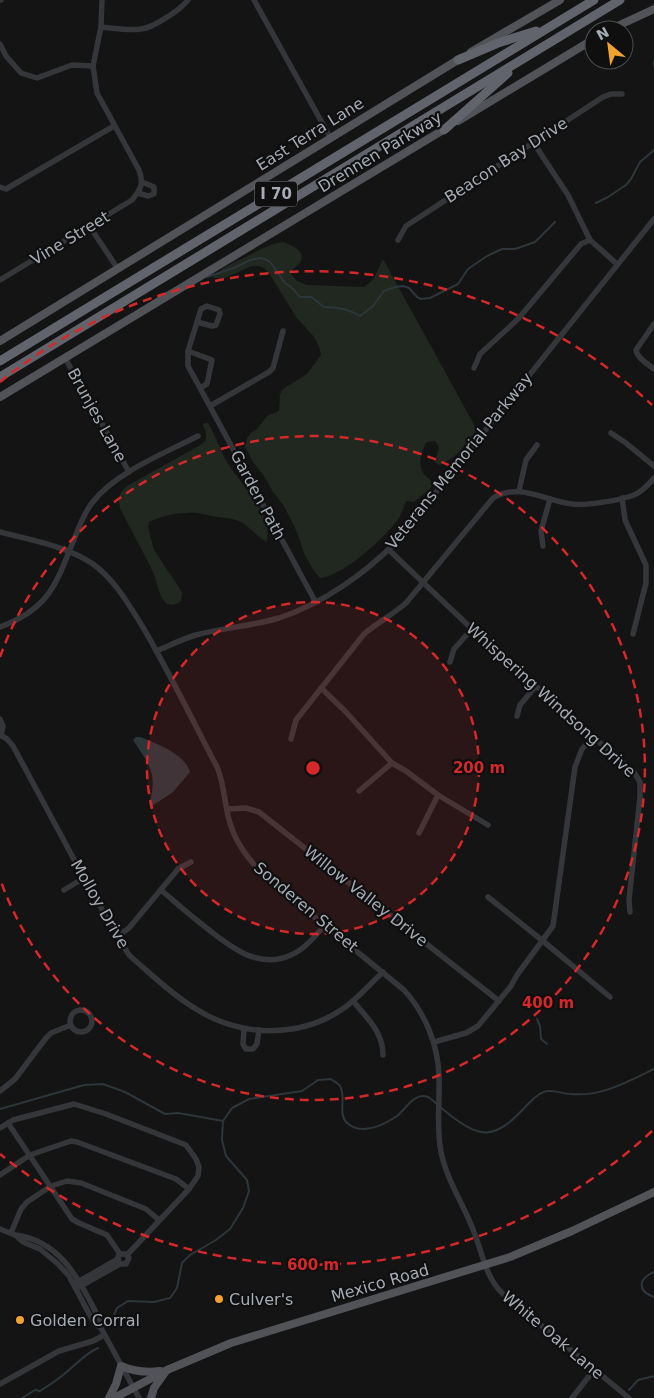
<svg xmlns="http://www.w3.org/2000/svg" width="654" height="1398" viewBox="0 0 654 1398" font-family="'DejaVu Sans',sans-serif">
<rect width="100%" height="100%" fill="#141415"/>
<g fill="#202820">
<path d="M 283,242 C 291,245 305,250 301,261 C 298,267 292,267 291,274 L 297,281 L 307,285 L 364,287 L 373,280 L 383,259 L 477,430 C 466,443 456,460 439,465 L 435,462 L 439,447 L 435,441 L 427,442 C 421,451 417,465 424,474 C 427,478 430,479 433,483 L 430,489 L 414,502 L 406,501 C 404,506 402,513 399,518 C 385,538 343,576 320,578 L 312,568 L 304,553 L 297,532 L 284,506 L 273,492 L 264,476 L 253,462 L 245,447 L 247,438 L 251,433 L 257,429 L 267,416 L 279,411 L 280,394 L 283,389 L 307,374 L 321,355 L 319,346 L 314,337 L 296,317 L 269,273 L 264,268 L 259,266 L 252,266 L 225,278 L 212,278 C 222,267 233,263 246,257 C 259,250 269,244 283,242 Z"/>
<path d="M 205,423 L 208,423 C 216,436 220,450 227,462 C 242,487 272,511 267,542 C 257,537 252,529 243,523 C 234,518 226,518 217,517 C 210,516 204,514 198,513 C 182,512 163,515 149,522 L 148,527 L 154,550 L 182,592 L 181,601 C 176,605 169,607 164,601 C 157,592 157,578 151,568 C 141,548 130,528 120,508 C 118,498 119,493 127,486 L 202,444 L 206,440 L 206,433 L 203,425 Z"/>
</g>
<path fill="#2c363b" d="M 136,737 L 141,737 C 158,745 184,753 190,772 L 173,792 L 152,806 L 149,805 C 158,773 150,766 133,740 Z"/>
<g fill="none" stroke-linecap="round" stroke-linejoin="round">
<g stroke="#2c363b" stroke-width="2">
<polyline points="654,61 654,65"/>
<polyline points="596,203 608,197 626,185 631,179 640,162 654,150"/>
<path d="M 207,277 L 234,268 L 250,260 L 260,258 L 267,260 L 271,263 L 285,283 L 291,287 L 300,297 L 311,297 L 324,307 C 336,307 349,309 360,316 L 373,306 L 384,291 L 395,287 L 403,286 L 409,288 L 417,297 L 421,299 L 430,298 L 458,284 L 468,269 L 487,256 L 502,249 L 515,249 L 535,242 L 555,222"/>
<polyline points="537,1019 540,1026 541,1039 547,1044"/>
<path d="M 440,1107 C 480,1140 493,1143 529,1103 C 534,1098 541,1091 548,1091 C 555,1090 563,1094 571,1094 C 601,1097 627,1082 654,1069"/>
<polyline points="0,1109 84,1085 103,1084 125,1092 165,1114 178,1113 223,1121"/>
<path d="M 654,1272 C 638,1279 637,1291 654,1297"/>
<path d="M 112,1319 L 117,1308 L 128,1301 L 154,1302 L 170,1298 L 177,1288 L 182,1263 L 190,1255 L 216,1240 L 230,1229 L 243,1208 L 249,1191 L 247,1180 L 226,1156 L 222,1140 L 223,1121 L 232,1108 L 249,1099 L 302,1091 L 318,1080 L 331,1079 C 333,1081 338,1083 340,1086 C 347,1098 337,1113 347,1123 C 362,1136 382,1126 397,1116 C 406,1109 414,1092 428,1097 C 431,1098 434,1102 437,1104"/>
<polyline points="629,1390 638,1380 654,1376"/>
<path d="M 22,1398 L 35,1390 L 40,1391 C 48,1386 56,1381 63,1375 C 75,1366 84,1354 98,1348"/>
</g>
<g stroke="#35363a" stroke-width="5.5">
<polyline points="0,0 1,0"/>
<polyline points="254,0 330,137"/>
<path d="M 101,27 C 114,28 128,31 141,29 C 153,28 180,10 188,0"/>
<polyline points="0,44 6,56 21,73 37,78 72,65 93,66"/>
<polyline points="533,142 568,195 590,240 617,264"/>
<polyline points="0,187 6,189 114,126"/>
<polyline points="138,193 148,196 154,194 154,187 142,182"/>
<polyline points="90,227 118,269"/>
<polyline points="398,240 406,226 603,97 611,94 622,94"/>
<path d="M 0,280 L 132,200 C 141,189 144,184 139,170 L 97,93 L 93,66 L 101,27 L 102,0"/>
<path d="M 654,324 L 636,350 C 637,358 648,364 654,369"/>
<polyline points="188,351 201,309 207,306 219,310 220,314 216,325 212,326 197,322"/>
<polyline points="65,358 129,472"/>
<polyline points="474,368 480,354 518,319 581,244 590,240"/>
<polyline points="200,388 207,384 212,360 188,351 188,366 200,388 315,601"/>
<polyline points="210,406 269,372 273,368 283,331"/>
<polyline points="611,433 626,443 654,466"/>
<polyline points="519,491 526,460 537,445"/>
<polyline points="622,498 625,520 646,565 646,583 633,634"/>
<path d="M 0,532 C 30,540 67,546 93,564 C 116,581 129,605 144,629 C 170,674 193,721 217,767 C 225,785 224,805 230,823 C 236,844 249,859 263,875 L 404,990 C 425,1013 438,1044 439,1076 C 440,1101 436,1127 441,1152 C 447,1181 464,1205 474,1232 C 482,1252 486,1278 502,1293 L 629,1398"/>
<polyline points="543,546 541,531 550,499"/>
<polyline points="389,550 472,629 593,737 634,772 640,782 640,797 629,900 630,912"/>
<path d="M 0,627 C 51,608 56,583 75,537 C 80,525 84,513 92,503 C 114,473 165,453 198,436"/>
<path d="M 156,651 C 169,646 182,639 196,635 C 223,628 251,626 279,618 C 322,604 366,573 397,541 L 654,219"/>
<polyline points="450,662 454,649 472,629"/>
<polyline points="321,688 345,711 392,763 406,771 438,795 488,825"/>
<polyline points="517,716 520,705 536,686"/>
<polyline points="0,719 3,726 1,735"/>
<path d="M 0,735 L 7,739 L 13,746 L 84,878 L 123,946 L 130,956 C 151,974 172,995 196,1009 C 240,1037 300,1039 344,1008 C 358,998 370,984 383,972"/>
<path d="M 291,739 L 296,720 L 364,634 C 377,623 392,615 406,603 L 493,498 C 519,482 545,501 572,504 C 586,506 621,500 634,495 C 642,492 649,484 654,478"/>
<polyline points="359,791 392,763"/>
<polyline points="227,809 246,808 259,812 499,1001"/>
<polyline points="419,833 438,795"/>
<polyline points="64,890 84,878"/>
<path d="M 161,890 C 174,901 186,912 199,922 C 225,943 256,971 291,955 C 305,949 315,936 325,925"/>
<polyline points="488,897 543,941 610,997"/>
<polyline points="118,936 129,928 178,869 191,862"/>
<path d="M 353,1001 C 367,1018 383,1032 383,1055"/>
<circle cx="81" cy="1021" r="11"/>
<polyline points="244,1029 243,1044 246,1049 253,1049 257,1044 259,1030"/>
<polyline points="434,1042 466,1033 478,1026 511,986 517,975 553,926 575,767 582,749 593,737"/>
<polyline points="0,1091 15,1079 46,1038 51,1033 71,1025"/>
<polyline points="8,1123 72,1219 79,1223 107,1235 120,1254"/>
<polyline points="0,1128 13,1120 74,1104 106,1114 186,1145 196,1159 199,1167 198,1176 189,1189 127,1255"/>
<polyline points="0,1175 30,1155 71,1141 77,1142 176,1179 189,1189"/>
<polyline points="0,1229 15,1235 23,1242 40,1249 58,1264 69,1276 94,1323 101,1328"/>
<polyline points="11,1233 21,1209 27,1202 51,1186 67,1181 81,1183 146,1209 159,1220"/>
<path d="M 15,1235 C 63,1241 80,1283 100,1320 L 101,1328 L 139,1398"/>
<polyline points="76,1283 118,1259"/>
<polyline points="79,1287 120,1264 126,1264 129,1258 126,1254 122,1254 118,1256 118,1260 120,1264"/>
<polyline points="0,1384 59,1351 93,1341 104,1335"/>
<polyline points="572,1398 594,1370"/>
</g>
<g stroke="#515359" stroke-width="8">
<polyline points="609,30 654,9"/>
<polyline points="471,52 560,0"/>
<polyline points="458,121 594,39"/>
<polyline points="0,341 461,58"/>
<polyline points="0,397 448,127"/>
<path d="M 109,1398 L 116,1384 L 121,1366 C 135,1372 146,1373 160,1371"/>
<polyline points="114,1398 167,1370 231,1343 510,1257 572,1231 654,1192"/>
<polyline points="151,1398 154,1388 166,1371"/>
</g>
<g stroke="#61646c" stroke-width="9">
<polyline points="458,60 498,43 536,31"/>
<polyline points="444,130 508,73"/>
<polyline points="0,361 594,0"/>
<polyline points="0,377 620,0"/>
</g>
</g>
<circle cx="313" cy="768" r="166" fill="#d62828" fill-opacity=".12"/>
<g fill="none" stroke="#d62828" stroke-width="2.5" stroke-dasharray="9 6">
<circle cx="313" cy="768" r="166"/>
<path d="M0 657A332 332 0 1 1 0 879"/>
<path d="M652 1131A497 497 0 0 1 0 1154M0 382A497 497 0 0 1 652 405"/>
</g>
<g fill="#f3a22e" stroke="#0f0f10" stroke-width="2">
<circle cx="219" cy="1299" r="5"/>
<circle cx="20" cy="1320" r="5"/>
</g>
<g text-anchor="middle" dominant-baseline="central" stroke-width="4.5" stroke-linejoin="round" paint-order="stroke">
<rect fill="#0f0f10" stroke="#787d84" stroke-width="1" x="255" y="181.5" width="42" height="25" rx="4"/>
<g font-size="15" font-weight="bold" fill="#a5acb6">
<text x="276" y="194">I 70</text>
</g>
<g font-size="16" fill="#a5acb6" stroke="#0f0f10">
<text transform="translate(310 134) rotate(-32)">East Terra Lane</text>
<text transform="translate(380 152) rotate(-31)">Drennen Parkway</text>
<text transform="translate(506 160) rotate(-33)">Beacon Bay Drive</text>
<text transform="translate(70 238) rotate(-31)">Vine Street</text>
<text transform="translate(97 415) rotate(61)">Brunjes Lane</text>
<text transform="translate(459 461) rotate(-51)">Veterans Memorial Parkway</text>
<text transform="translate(258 495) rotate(62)">Garden Path</text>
<text transform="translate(551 700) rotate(42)">Whispering Windsong Drive</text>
<text transform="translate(366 896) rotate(38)">Willow Valley Drive</text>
<text transform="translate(100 904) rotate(60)">Molloy Drive</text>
<text transform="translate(306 907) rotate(40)">Sonderen Street</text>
<text transform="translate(380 1283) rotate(-16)">Mexico Road</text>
<text transform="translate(553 1335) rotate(40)">White Oak Lane</text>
</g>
<g font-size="16" fill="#a5acb6" stroke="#0f0f10" text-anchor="start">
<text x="229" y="1299">Culver's</text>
<text x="30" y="1320">Golden Corral</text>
</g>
</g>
<circle cx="313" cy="768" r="8" fill="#d62828" stroke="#0f0f10" stroke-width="2.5"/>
<g font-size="15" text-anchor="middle" font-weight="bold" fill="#d62828" stroke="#0f0f10" stroke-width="4.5" stroke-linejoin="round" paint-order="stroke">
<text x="479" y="773">200 m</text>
<text x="548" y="1008">400 m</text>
<text x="313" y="1270">600 m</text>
</g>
<g transform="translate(609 45) rotate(331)"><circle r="24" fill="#0f0f10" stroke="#4b4e52"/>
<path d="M0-4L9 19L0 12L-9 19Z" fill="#f3a22e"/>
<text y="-8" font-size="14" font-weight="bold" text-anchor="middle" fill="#a5acb6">N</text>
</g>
</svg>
